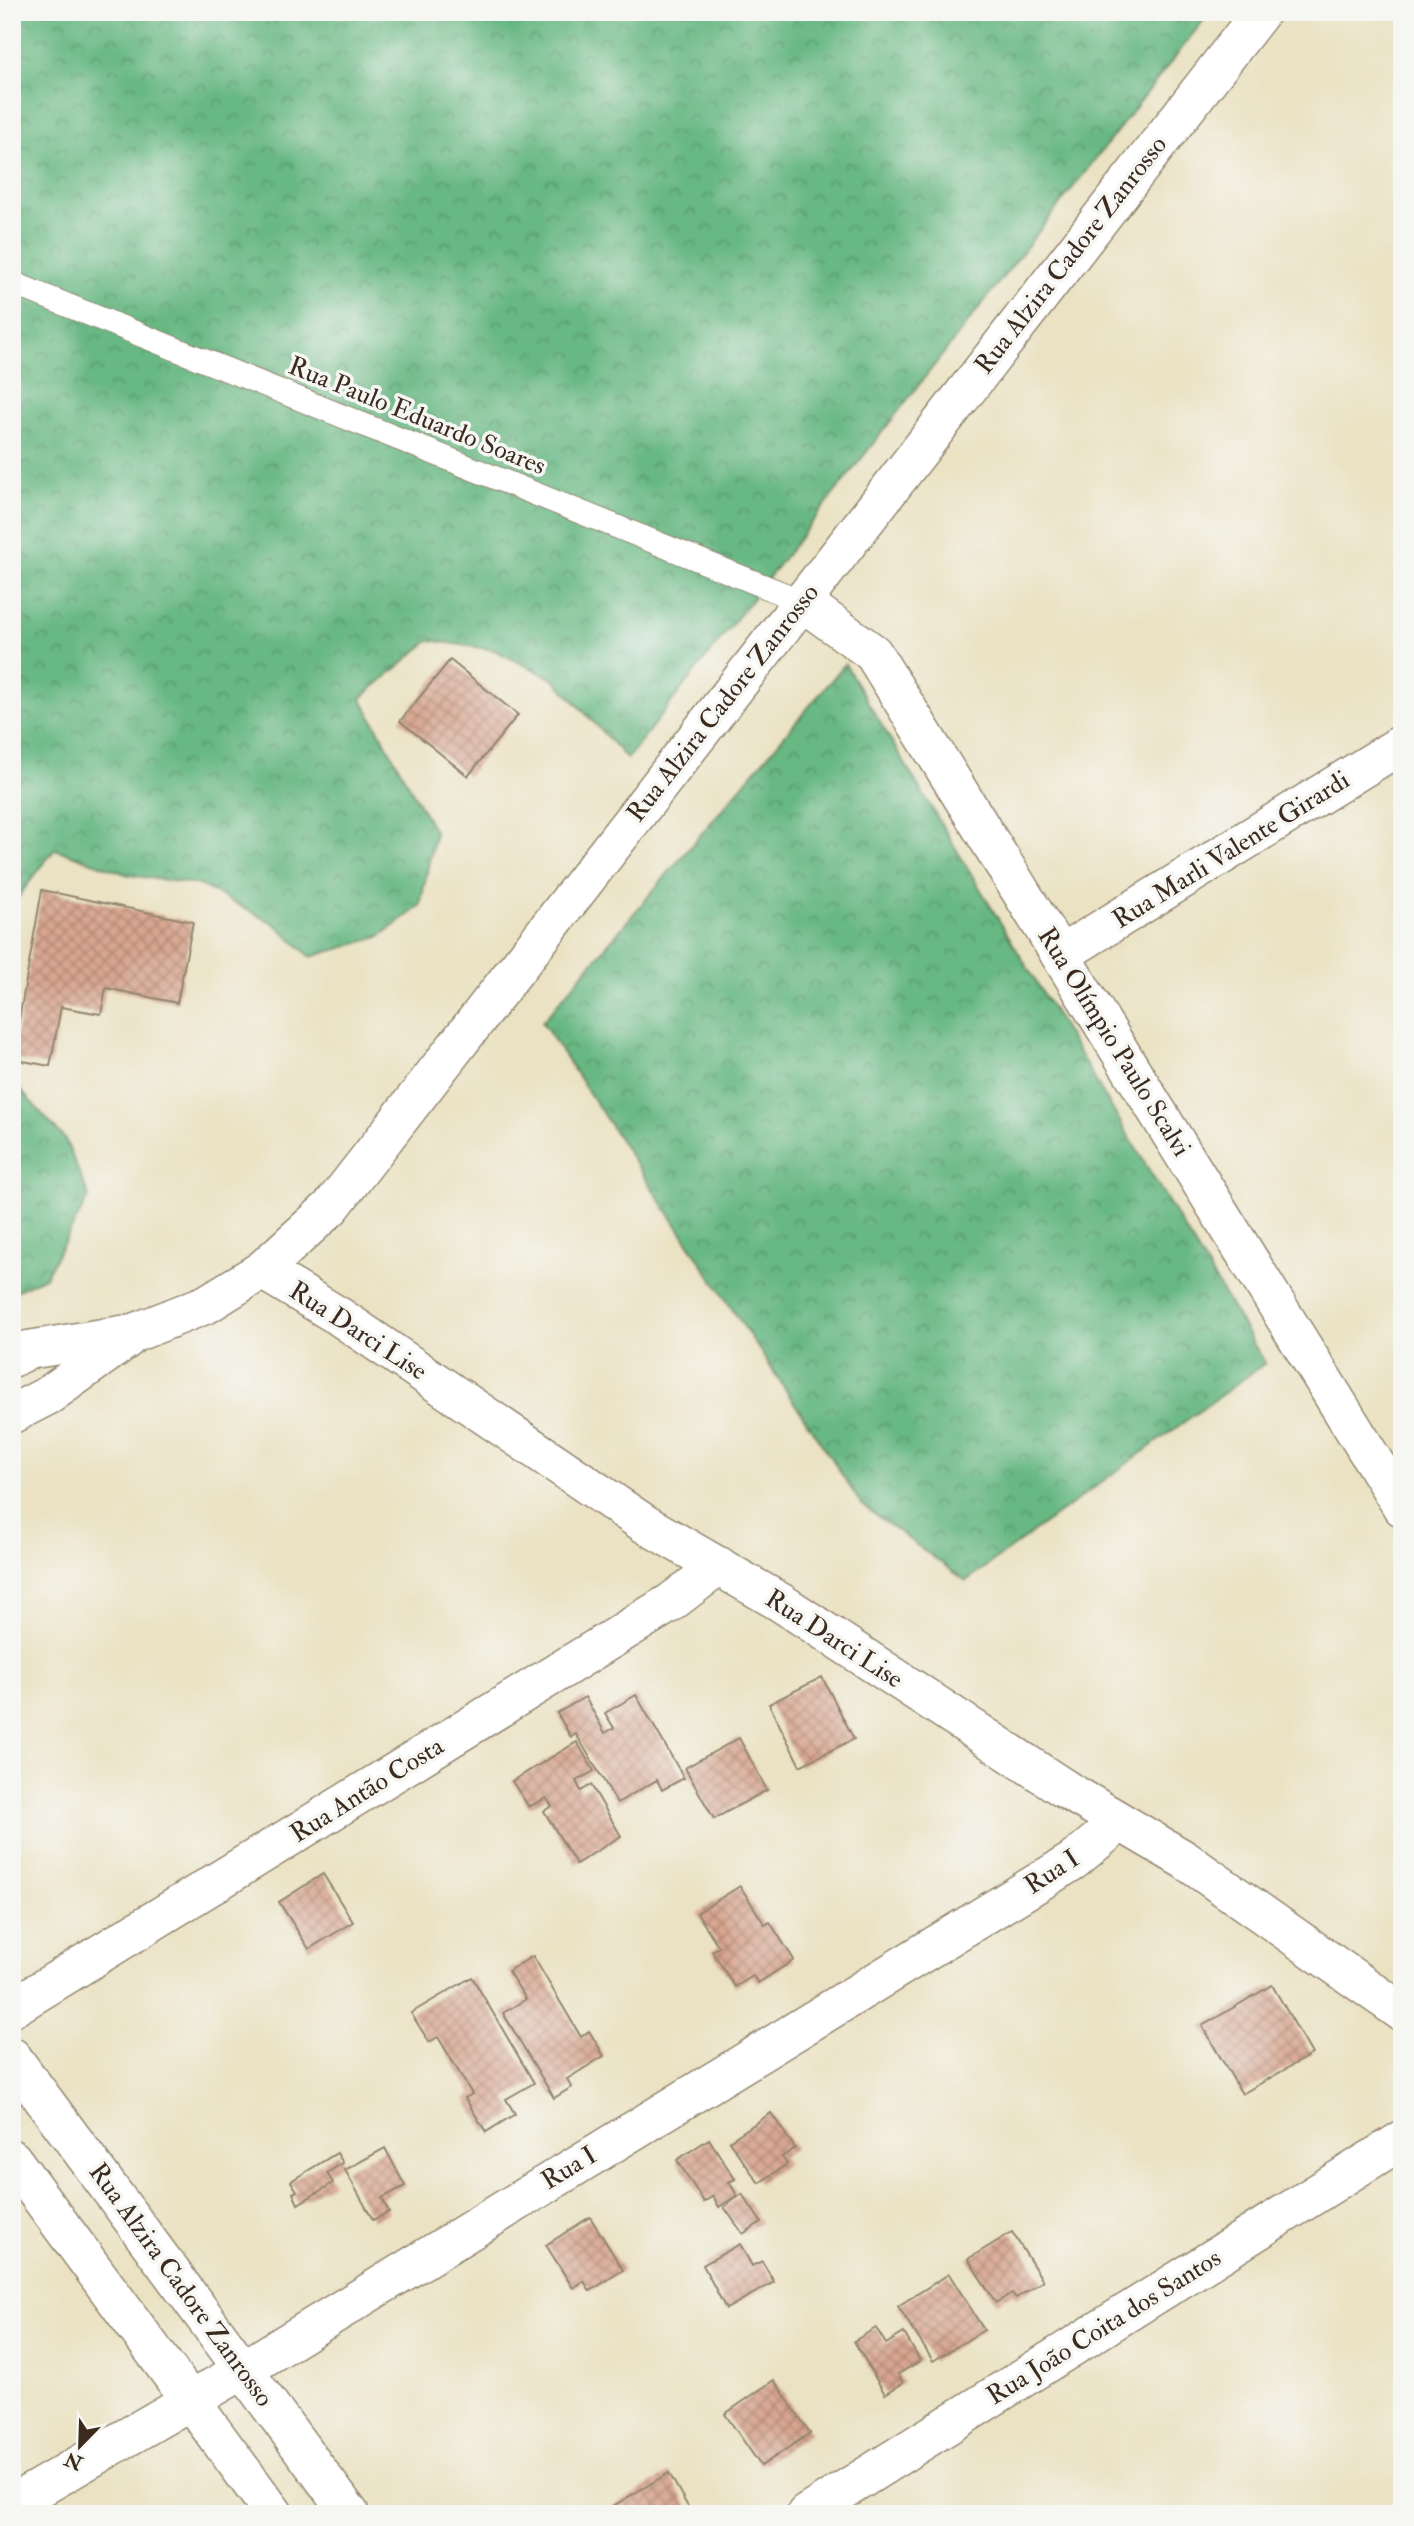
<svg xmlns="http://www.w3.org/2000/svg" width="1414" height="2526" viewBox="0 0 1414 2526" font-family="'IM FELL Double Pica',serif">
<defs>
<pattern id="forest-crowns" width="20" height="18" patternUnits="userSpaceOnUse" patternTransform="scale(1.75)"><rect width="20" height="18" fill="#68b883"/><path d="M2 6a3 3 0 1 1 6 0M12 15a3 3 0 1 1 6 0" fill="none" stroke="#57966b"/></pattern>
<pattern id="building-cross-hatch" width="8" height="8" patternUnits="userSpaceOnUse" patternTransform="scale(1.75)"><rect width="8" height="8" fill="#d8a690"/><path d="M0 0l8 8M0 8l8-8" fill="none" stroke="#b08775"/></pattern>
</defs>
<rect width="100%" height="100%" fill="#f6f6f2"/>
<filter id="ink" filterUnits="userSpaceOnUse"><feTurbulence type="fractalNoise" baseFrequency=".0143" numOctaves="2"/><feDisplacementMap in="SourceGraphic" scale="14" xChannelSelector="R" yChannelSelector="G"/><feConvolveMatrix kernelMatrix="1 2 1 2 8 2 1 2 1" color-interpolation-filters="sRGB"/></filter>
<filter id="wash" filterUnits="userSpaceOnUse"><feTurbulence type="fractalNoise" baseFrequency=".00686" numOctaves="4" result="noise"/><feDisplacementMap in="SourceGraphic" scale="28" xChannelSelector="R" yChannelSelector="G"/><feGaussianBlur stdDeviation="1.57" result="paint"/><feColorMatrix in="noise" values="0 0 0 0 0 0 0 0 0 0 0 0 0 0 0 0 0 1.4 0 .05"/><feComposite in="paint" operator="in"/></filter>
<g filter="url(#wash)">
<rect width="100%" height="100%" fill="#ebe2c3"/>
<g fill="url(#forest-crowns)" stroke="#527150" stroke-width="2">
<polygon points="12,12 1210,12 627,759 555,680 494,650 430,640 361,698 435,833 420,906 379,937 311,957 275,924 200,885 129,875 55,849 12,905"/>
<polygon points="845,664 1265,1363 966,1581 862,1505 542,1022"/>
<polygon points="12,1081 65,1139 89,1197 45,1277 12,1293"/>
</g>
<g id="blocks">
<g fill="url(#building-cross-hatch)">
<polygon points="450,660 518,715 468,776 400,721"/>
<polygon points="42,890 193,922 177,1003 106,988 101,1014 61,1007 50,1066 12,1059"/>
<polygon points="822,1677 854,1739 800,1766 769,1704"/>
<polygon points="636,1695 684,1778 662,1790 657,1780 617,1803 576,1734 571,1737 557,1713 585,1697 605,1733 614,1728 605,1713"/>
<polygon points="739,1738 767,1790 714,1819 685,1768"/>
<polygon points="577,1742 594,1771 576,1781 581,1791 591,1785 621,1836 576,1864 544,1811 552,1806 546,1798 529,1807 512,1781"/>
<polygon points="323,1874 353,1922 309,1949 279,1902"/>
<polygon points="740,1886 765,1925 770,1922 794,1960 758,1983 753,1976 735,1987 712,1951 719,1947 697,1913"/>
<polygon points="533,1956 581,2037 589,2031 604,2056 567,2079 572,2087 554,2098 503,2013 526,1999 508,1971"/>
<polygon points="472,1977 534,2083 506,2099 515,2114 486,2132 465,2098 472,2094 438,2037 429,2042 411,2013"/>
<polygon points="1272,1985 1312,2054 1242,2094 1202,2026"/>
<polygon points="771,2113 795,2148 782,2157 787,2164 759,2183 729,2141"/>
<polygon points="709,2139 735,2179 729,2182 737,2195 719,2207 713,2196 704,2202 677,2160"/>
<polygon points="385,2148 405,2186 382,2198 389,2212 373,2220 345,2170"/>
<polygon points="337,2153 343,2163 327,2173 333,2183 298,2204 293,2193 297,2191 291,2181"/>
<polygon points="742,2194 761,2222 743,2234 724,2207"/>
<polygon points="590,2217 623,2270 590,2291 584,2281 573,2288 546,2245"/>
<polygon points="1012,2232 1043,2281 1016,2298 1012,2293 996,2303 968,2259"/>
<polygon points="740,2244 752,2266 762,2261 774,2282 726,2309 703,2265"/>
<polygon points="949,2274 984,2330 933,2361 898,2306"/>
<polygon points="876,2328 886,2344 904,2333 920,2361 898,2374 903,2383 885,2394 854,2341"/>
<polygon points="774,2380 810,2433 761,2466 725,2414"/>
<polygon points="669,2473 692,2514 604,2514 603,2512"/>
</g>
</g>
</g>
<g filter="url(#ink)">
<use href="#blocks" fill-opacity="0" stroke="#938670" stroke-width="2"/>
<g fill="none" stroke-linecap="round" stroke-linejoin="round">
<g stroke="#938670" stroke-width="25">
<polyline id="lane" points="12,283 801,601"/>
</g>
<g stroke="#938670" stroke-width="41">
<g id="street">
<polyline points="801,601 873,653 1402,1507"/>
<polyline points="1060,955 1402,744"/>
<polyline points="262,1270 340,1317 645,1524 780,1602 1065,1789 1185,1860 1402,2012"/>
<polyline points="12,2008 670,1603 719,1566"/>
<polyline points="12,2504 243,2370 1073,1861 1119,1823"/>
<polyline points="806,2514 1402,2140"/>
</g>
</g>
<g stroke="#938670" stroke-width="41">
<g id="secondary">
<polyline points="12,1358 28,1350 134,1333 207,1304 262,1270 331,1207 1261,12"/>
<polyline points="12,1414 49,1395 127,1339"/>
<polyline points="12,2057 350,2514"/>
<polyline points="12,2159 274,2514"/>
</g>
</g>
<use href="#lane" stroke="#fff" stroke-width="23"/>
<use href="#street" stroke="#fff" stroke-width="38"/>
<use href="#secondary" stroke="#fff" stroke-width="38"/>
</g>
</g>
<g text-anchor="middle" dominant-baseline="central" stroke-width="7" stroke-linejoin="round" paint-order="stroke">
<g font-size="26" fill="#3b2a1e" stroke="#f6f6f2">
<text transform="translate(1071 255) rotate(-52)">Rua Alzira Cadore Zanrosso</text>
<text transform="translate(417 416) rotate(22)">Rua Paulo Eduardo Soares</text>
<text transform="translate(723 703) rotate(-52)">Rua Alzira Cadore Zanrosso</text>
<text transform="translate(1231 850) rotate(-32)">Rua Marli Valente Girardi</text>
<text transform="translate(1114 1042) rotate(58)">Rua Olímpio Paulo Scalvi</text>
<text transform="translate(358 1331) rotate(33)">Rua Darci Lise</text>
<text transform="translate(834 1639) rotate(33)">Rua Darci Lise</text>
<text transform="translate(367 1790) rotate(-32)">Rua Antão Costa</text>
<text transform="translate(1052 1872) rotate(-33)">Rua I</text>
<text transform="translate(569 2168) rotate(-31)">Rua I</text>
<text transform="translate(181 2285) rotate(54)">Rua Alzira Cadore Zanrosso</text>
<text transform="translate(1104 2327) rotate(-32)">Rua João Coita dos Santos</text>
</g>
</g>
<rect width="1414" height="2526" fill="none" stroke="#f6f6f2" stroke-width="42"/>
<g transform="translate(80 2446) rotate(203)" stroke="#f6f6f2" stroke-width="5" paint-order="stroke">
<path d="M0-5L12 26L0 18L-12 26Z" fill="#3b2a1e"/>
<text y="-10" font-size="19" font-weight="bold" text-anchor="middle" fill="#3b2a1e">N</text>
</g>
</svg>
